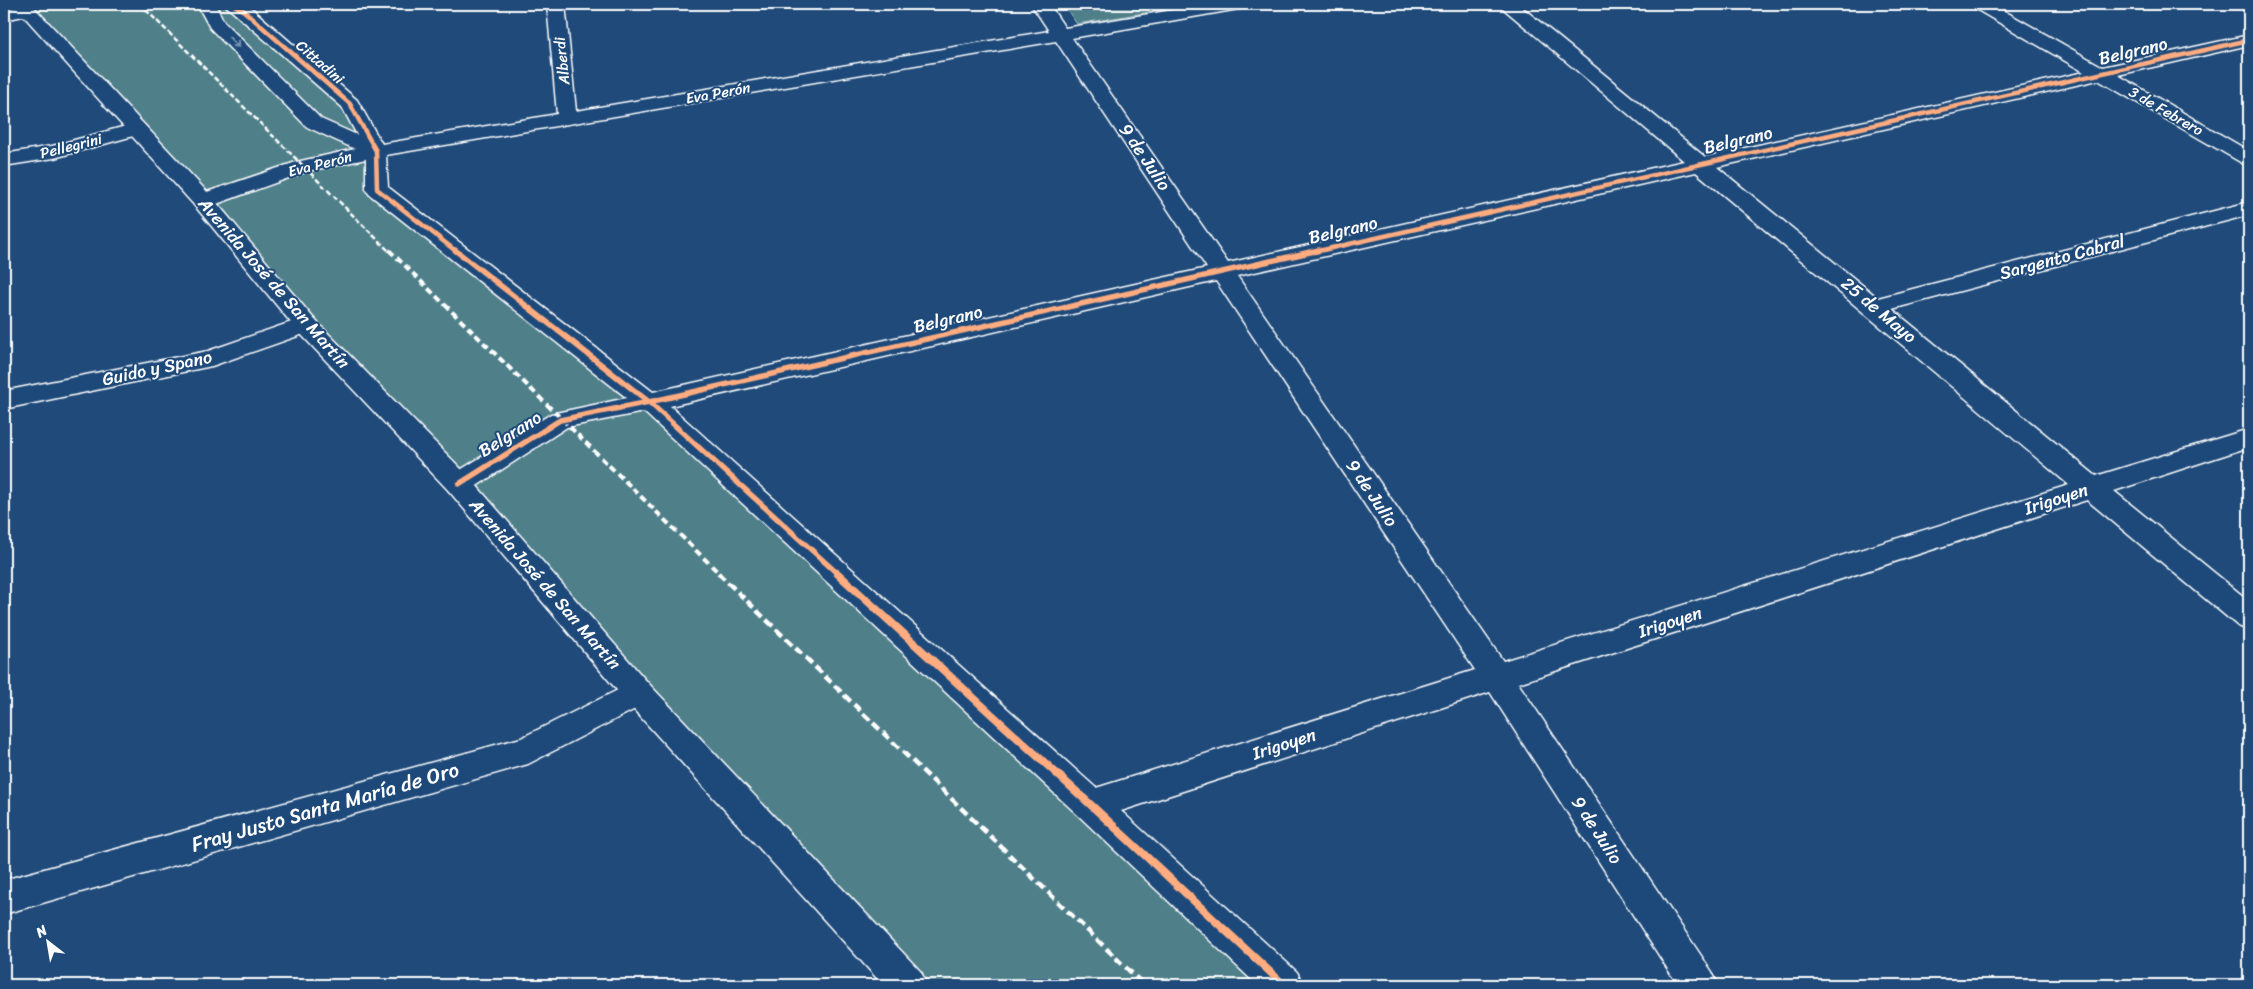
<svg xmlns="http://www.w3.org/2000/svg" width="2253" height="989" viewBox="0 0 2253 989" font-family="Sriracha,sans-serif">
<rect width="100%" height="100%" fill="#1f4a7a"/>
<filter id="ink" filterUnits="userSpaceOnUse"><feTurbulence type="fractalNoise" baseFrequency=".02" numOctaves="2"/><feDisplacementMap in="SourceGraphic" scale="10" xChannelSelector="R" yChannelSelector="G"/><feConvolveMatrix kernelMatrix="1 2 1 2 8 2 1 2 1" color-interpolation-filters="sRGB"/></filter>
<g filter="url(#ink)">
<g fill="#4f808a" stroke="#a7c0c4">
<polygon points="22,4 233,4 244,11 350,104 377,189 649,402 1091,805 1284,985 908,985 638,693"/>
<polygon points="1063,4 1197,4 1077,24"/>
</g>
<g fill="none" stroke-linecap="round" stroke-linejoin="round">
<g stroke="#fff" stroke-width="3">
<g id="minor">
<path d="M 197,4 L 215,4 L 224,22 L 321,119 L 357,135 L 342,107 L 224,4 L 245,4 L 250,7 L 357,100 L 382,144 L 557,114 L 547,4 L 565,4 L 576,111 L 1049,31 L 1031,4 L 1049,4 L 1065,28 L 1209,4 L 1248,4 L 1245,8 L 1239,9 L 1072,38 L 1228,263 L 1684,161 L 1498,4 L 1518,4 L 1705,157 L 2084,72 L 1974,8 L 1971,4 L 1992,4 L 2103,67 L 2249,35 L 2249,45 L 2118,75 L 2249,151 L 2249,165 L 2242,163 L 2098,80 L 1717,167 L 1878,298 L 2249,202 L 2249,215 L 1892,309 L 2096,476 L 2249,429 L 2249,447 L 2114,491 L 2249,601 L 2249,630 L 2238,626 L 2087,500 L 1518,683 L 1712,972 L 1718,985 L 1678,985 L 1490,692 L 1121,811 L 1297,972 L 1303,985 L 1257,985 L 1079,816 L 644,412 L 567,427 L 469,491 L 459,494 L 449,491 L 445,484 L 449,477 L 551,414 L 627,398 L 369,194 L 366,189 L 366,159 L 308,171 L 211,206 L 203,207 L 195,206 L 192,201 L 195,196 L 296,162 L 355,149 L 307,127 L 210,28 ZM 1056,41 L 1207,268 L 653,392 L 388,187 L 386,155 ZM 1696,172 L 2069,485 L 1503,661 L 1237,276 ZM 1216,281 L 1475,670 L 1096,788 L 670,406 Z"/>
<polygon points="27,5 33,6 36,10 33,14 4,20 4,10"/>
<polygon points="137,123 144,125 147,129 144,133 54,158 4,166 4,154 52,146"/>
<polygon points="306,317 315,320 318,325 315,330 212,366 4,409 4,391 208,351"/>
<polygon points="638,680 649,684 654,693 649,702 528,764 4,914 4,880 521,738"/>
</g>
</g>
<g stroke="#fff" stroke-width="3">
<polygon id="major" points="13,4 31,4 211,196 315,320 469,477 649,684 921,972 927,985 883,985 627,702 449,491 297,330 195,206"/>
</g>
<use href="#minor" fill="#1f4a7a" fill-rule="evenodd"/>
<use href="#major" fill="#1f4a7a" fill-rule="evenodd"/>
<polyline stroke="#fff" stroke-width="2.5" stroke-dasharray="5.5 2.5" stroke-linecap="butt" points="140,4 390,252"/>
<polyline stroke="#fff" stroke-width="4" stroke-dasharray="7 4" stroke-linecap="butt" points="389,250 720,574"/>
<polyline stroke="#fff" stroke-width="4.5" stroke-dasharray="9 4.5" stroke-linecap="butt" points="718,573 1144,985"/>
<g stroke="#1f4a7a" stroke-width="7">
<g id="cycleway-far2">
<polyline points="233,4 244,11 350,104 376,151 377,189 457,252"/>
<polyline points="1314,252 2249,40"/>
</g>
</g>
<g stroke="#1f4a7a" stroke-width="9">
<g id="cycleway-far1">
<polyline points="455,250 649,402 838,574"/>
<polyline points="459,484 560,420 649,402 1319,250"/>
</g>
</g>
<g stroke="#1f4a7a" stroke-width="11">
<polyline id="cycleway" points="837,573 1091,805 1284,985"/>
</g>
<use href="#cycleway-far2" stroke="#ffac80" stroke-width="4.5"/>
<use href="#cycleway-far1" stroke="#ffac80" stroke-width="5.5"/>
<use href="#cycleway" stroke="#ffac80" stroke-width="8"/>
</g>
<defs><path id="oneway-shaft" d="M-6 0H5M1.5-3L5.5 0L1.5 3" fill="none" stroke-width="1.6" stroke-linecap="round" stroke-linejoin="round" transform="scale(1.25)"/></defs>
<use stroke="#7992af" href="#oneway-shaft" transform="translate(234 42) rotate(45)"/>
</g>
<g text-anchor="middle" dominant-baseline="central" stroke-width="4" stroke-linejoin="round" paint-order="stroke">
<g font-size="15" fill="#fff" stroke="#1f4a7a">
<text transform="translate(562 61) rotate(-96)">Alberdi</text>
<text transform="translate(320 62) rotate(41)">Cittadini</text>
<text transform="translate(718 93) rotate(-10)">Eva Perón</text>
<text transform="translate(2166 111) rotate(30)">3 de Febrero</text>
<text transform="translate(71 146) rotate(-14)">Pellegrini</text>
<text transform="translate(320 164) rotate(-14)">Eva Perón</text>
</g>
<g font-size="18" fill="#fff" stroke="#1f4a7a">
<text transform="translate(2133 51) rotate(-13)">Belgrano</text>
<text transform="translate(1738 140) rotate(-13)">Belgrano</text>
<text transform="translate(1145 157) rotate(56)">9 de Julio</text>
<text transform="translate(1343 230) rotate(-13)">Belgrano</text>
<text transform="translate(2062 257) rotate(-15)">Sargento Cabral</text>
<text transform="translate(274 283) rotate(49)">Avenida José de San Martín</text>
<text transform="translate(1879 310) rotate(40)">25 de Mayo</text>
<text transform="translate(948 319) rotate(-13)">Belgrano</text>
<text transform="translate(157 368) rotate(-12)">Guido y Spano</text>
<text transform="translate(510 434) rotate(-32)">Belgrano</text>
<text transform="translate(1372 493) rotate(56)">9 de Julio</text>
<text transform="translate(2056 499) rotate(-18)">Irigoyen</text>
<text transform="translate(545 584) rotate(49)">Avenida José de San Martín</text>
<text transform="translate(1670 622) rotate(-18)">Irigoyen</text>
<text transform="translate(1284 744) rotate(-18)">Irigoyen</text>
<text transform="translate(1597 830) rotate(57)">9 de Julio</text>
</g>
<g font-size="21" fill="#fff" stroke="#1f4a7a">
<text transform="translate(325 807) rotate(-16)">Fray Justo Santa María de Oro</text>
</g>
</g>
<rect width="2253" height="989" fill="none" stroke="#1f4a7a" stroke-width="20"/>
<rect x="10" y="10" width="2233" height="969" fill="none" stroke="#fff" stroke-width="2" filter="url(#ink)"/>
<g transform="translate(48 942) rotate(329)" stroke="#1f4a7a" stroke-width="4" paint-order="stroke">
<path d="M0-4L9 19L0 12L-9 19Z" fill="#ffffff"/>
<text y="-8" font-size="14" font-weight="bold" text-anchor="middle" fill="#ffffff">N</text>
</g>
</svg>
